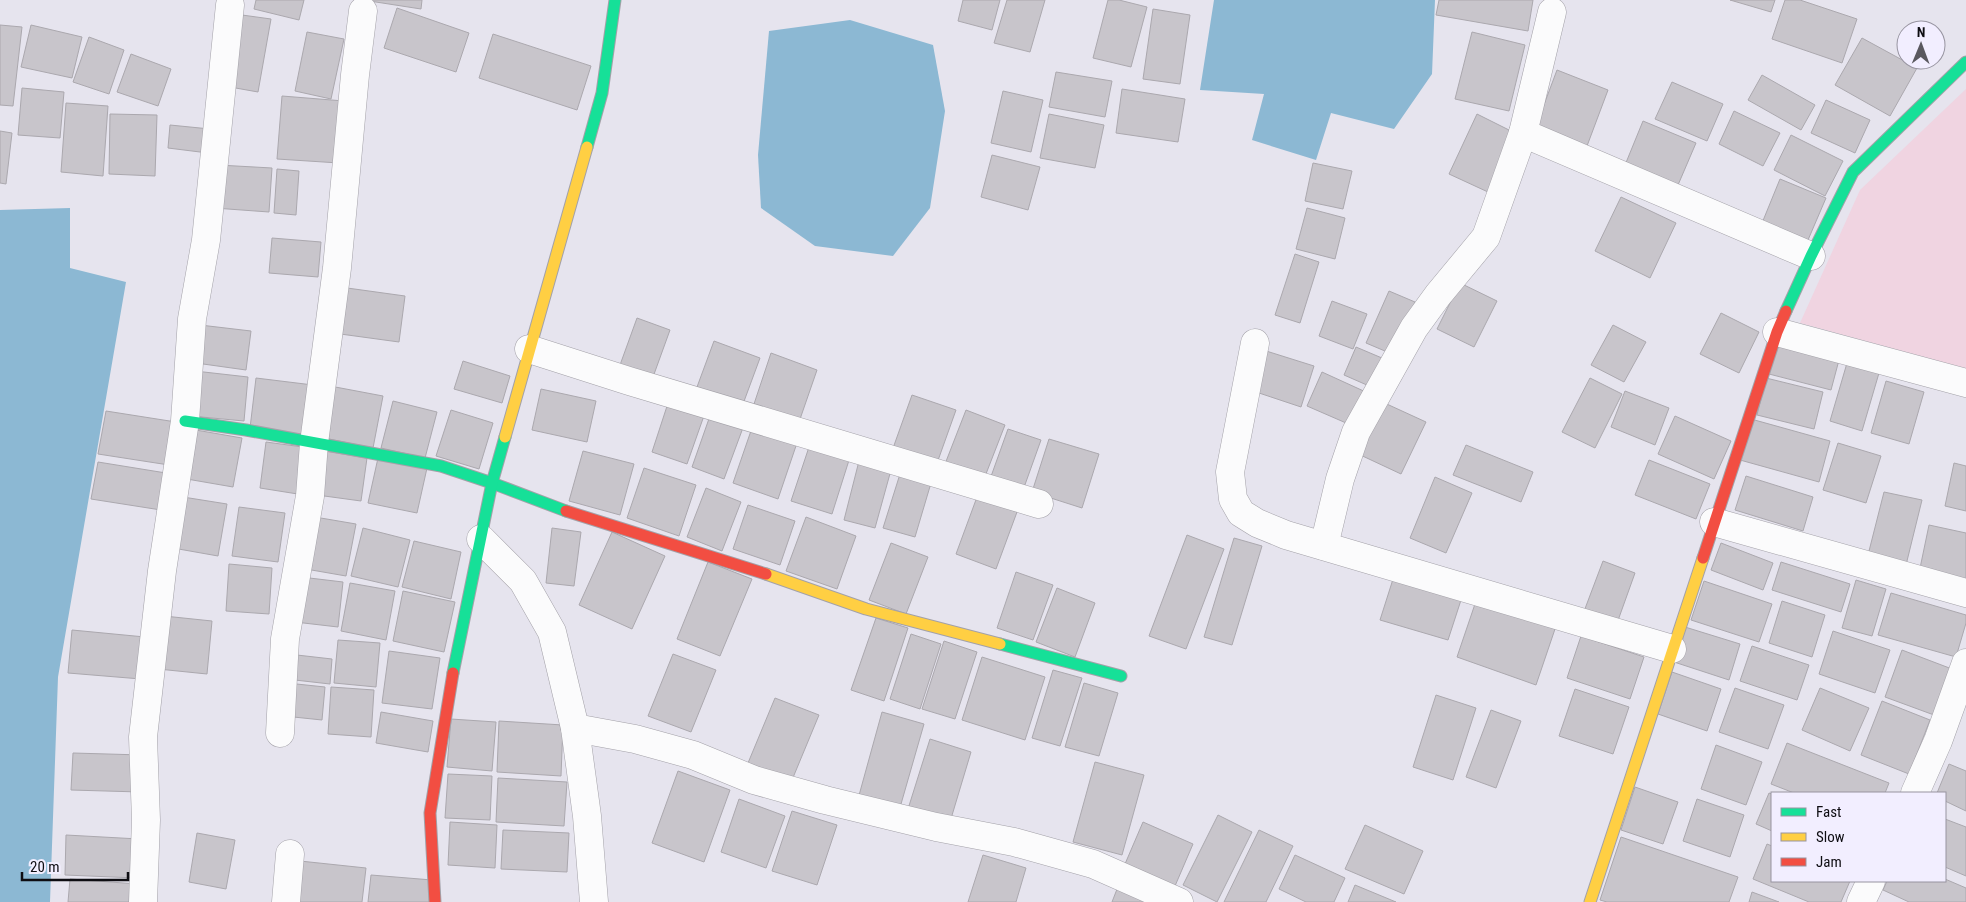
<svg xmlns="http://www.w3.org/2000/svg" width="1966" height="902" viewBox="0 0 1966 902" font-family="'Roboto Condensed',sans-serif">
<rect width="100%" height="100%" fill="#e6e4ee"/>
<polygon fill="#f0d4e1" points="1966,89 1966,369 1800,323 1860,190"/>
<g fill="#8cb8d3">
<polygon points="1214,0 1435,0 1432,74 1394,129 1331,113 1316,160 1252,140 1264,94 1200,90"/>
<polygon points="850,20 933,45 945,111 930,208 893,256 815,246 761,208 758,155 769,31"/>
<polygon points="70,208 70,268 126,282 58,677 50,902 0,902 0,210"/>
</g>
<g fill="#c8c5cb" stroke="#aba8ae">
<polygon points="256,0 304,0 299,20 254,9"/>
<polygon points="363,0 422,0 421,9"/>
<polygon points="963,0 1000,0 992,30 958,21"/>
<polygon points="1007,0 1045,0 1030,52 994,43"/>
<polygon points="1108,0 1119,0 1147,7 1131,67 1093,58"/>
<polygon points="1439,0 1533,0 1528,31 1436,15"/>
<polygon points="1730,0 1775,0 1771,12"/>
<polygon points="1785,0 1800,0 1857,19 1842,63 1772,39"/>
<polygon points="397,8 469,33 456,72 384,48"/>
<polygon points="1153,9 1190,15 1180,84 1143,79"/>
<polygon points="242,15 271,19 258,92 230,87"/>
<polygon points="0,25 22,27 13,106 0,105"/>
<polygon points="31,25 82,37 72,78 21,67"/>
<polygon points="307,32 344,39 331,99 295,91"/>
<polygon points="1472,32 1525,45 1509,111 1455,99"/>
<polygon points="493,34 591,66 577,110 479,78"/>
<polygon points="89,37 124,50 109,94 73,82"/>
<polygon points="1862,38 1917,68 1890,116 1835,85"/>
<polygon points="131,54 171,69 158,106 117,92"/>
<polygon points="1557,70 1608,90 1587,146 1536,126"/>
<polygon points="1056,72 1112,81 1105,117 1049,107"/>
<polygon points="1762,75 1815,105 1801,130 1748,100"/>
<polygon points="1672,82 1723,104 1707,141 1655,119"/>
<polygon points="22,88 64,92 60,138 18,135"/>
<polygon points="1122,89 1185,99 1178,142 1116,133"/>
<polygon points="1003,91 1043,100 1031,152 991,143"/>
<polygon points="282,96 344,101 339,163 277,159"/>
<polygon points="1826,100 1870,120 1855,153 1811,133"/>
<polygon points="66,103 108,106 103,176 61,172"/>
<polygon points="1734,111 1780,133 1763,166 1719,144"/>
<polygon points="110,114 157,115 155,176 109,174"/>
<polygon points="1049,114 1104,125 1095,168 1040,158"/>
<polygon points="1477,114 1515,133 1488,192 1449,174"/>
<polygon points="1643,121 1696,143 1675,192 1623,170"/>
<polygon points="170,125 210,129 208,153 168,148"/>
<polygon points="0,131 12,133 6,184 0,183"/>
<polygon points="1791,135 1843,161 1825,196 1774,170"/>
<polygon points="992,155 1040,167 1028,210 981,197"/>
<polygon points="1313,163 1352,171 1343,209 1305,201"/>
<polygon points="218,165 272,168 269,212 214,208"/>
<polygon points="277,169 299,171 296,215 274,213"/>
<polygon points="1780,179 1826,198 1805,247 1760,228"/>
<polygon points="1621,197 1676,223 1650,278 1595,251"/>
<polygon points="1307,208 1345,218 1335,259 1296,249"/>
<polygon points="272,238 321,242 318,277 269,273"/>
<polygon points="1295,254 1319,262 1300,323 1275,315"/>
<polygon points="1460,283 1497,301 1474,347 1437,329"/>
<polygon points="340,287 405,296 399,342 333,333"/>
<polygon points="1389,291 1415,302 1392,354 1366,343"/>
<polygon points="1332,301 1367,314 1353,349 1319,336"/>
<polygon points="1721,313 1759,332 1739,373 1700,354"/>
<polygon points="637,318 670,330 653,377 620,365"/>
<polygon points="200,325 251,331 246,370 196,363"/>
<polygon points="1613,325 1646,342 1624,382 1591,365"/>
<polygon points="714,341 760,358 743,404 697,387"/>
<polygon points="1777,344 1839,360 1831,390 1769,374"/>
<polygon points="1356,347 1389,361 1376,389 1344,375"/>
<polygon points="1263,350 1314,366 1301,407 1250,390"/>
<polygon points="771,353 817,370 799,422 753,407"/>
<polygon points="463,361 510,376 502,403 454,389"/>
<polygon points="1847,363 1879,373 1862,431 1830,421"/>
<polygon points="195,371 248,377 244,421 191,416"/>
<polygon points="1322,372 1368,393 1353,426 1307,406"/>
<polygon points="256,378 313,385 306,435 250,428"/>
<polygon points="1590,378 1622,394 1595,448 1562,432"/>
<polygon points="1766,378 1823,392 1814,429 1757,415"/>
<polygon points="1886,381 1924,392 1909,444 1871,433"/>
<polygon points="330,386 383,396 373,448 319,437"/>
<polygon points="541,389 596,401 587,442 532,430"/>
<polygon points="1625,391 1669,408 1655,445 1611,427"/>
<polygon points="912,395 956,410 936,466 892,451"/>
<polygon points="670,397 706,410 687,464 652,452"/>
<polygon points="1378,400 1426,422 1401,474 1354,452"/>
<polygon points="393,401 437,412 425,458 381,448"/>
<polygon points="451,410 493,423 479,469 436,456"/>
<polygon points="966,410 1005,425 984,479 945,464"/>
<polygon points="106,411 176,422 169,465 98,454"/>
<polygon points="711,413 744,425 724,479 692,467"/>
<polygon points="1675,416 1731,441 1714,479 1658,454"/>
<polygon points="1751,419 1830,441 1819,482 1740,460"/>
<polygon points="754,422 799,437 778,499 733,483"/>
<polygon points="190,429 242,438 233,487 181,478"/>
<polygon points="1008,429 1041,440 1022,493 989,482"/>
<polygon points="1049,439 1099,454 1082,508 1032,492"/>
<polygon points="266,442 310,448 304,495 260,488"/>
<polygon points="1838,443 1881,456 1866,503 1823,490"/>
<polygon points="810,444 850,457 832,514 791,501"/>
<polygon points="1466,445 1533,472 1521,502 1453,475"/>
<polygon points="324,451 367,458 361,501 317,495"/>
<polygon points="583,451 634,464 620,515 569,501"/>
<polygon points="378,458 427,468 417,513 368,503"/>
<polygon points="1649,460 1710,484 1696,519 1635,495"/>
<polygon points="859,461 891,470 875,528 844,520"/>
<polygon points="98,462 166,473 161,510 91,499"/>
<polygon points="1954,463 1966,466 1966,511 1945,506"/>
<polygon points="644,468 696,485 679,536 627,518"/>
<polygon points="900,474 931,483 915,537 883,528"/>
<polygon points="1746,476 1813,497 1803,531 1735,510"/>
<polygon points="1435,477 1472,493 1446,553 1410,538"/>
<polygon points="706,488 741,502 722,551 687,537"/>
<polygon points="1884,492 1922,500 1906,565 1868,555"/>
<polygon points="183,497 227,504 218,556 173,548"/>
<polygon points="977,497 1017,512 996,569 956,554"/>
<polygon points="748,505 795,521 780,565 733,549"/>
<polygon points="239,507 285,513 278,562 232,556"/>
<polygon points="309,516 356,524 346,576 300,568"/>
<polygon points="806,517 856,536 837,589 786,571"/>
<polygon points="1929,525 1966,533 1966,584 1919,573"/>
<polygon points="363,528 410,540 398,587 351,576"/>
<polygon points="552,528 581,532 574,586 546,583"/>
<polygon points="612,532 665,556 632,629 579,605"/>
<polygon points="1187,535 1224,549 1186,649 1149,636"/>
<polygon points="1234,538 1262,546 1232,645 1204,637"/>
<polygon points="414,541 461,552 451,599 402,587"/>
<polygon points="891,543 928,557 906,614 869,600"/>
<polygon points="1721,543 1773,563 1763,590 1711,570"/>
<polygon points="1603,561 1635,573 1616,626 1583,614"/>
<polygon points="708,562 752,579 720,656 677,639"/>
<polygon points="1781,562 1850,584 1841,612 1772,590"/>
<polygon points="229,564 272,568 269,614 226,611"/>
<polygon points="1016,572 1053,585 1033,640 997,628"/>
<polygon points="1394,576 1462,597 1448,640 1380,620"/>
<polygon points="301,577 343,582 338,627 295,622"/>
<polygon points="1856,580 1886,589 1872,636 1842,628"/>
<polygon points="1704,581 1772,604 1759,642 1691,620"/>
<polygon points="350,583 395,591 386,640 341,631"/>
<polygon points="1057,588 1095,603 1075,657 1036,642"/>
<polygon points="403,591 455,602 444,652 393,641"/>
<polygon points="1891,593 1966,615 1966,623 1956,657 1878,635"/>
<polygon points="1476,601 1555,629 1536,685 1457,657"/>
<polygon points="1782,601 1825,615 1812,657 1769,643"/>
<polygon points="164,616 212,621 207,674 158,669"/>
<polygon points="876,618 908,628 884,701 851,690"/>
<polygon points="1685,627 1740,644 1729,680 1674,662"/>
<polygon points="72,630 145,637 141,679 68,673"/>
<polygon points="1833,631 1890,650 1875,693 1819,674"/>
<polygon points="911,634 941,644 920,709 890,699"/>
<polygon points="1581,636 1644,657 1630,699 1567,678"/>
<polygon points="338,640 380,643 376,687 334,683"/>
<polygon points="944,641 977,652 955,719 922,709"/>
<polygon points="1752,646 1809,665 1797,700 1740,681"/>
<polygon points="1902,650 1952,669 1934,715 1885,697"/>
<polygon points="389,651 440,658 432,709 382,703"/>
<polygon points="288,654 332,659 330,684 286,679"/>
<polygon points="673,654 716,670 691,732 648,716"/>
<polygon points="982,657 1045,677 1025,740 962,720"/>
<polygon points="1053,670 1082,678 1060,746 1032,738"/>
<polygon points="1672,672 1721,689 1707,731 1658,714"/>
<polygon points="287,683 325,687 322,720 284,716"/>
<polygon points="1084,683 1118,693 1099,756 1065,747"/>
<polygon points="331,687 374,690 371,737 328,734"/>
<polygon points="1735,688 1784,705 1768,749 1719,732"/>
<polygon points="1820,688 1869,708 1850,751 1802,730"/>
<polygon points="1575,689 1629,707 1613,754 1559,736"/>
<polygon points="1436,695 1476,708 1453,780 1413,767"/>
<polygon points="775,698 819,715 792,780 748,763"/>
<polygon points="1882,701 1930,720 1909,774 1861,755"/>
<polygon points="1491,710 1521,721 1496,788 1466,777"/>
<polygon points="381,712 433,721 428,752 376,743"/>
<polygon points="882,712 924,724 899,811 858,799"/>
<polygon points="451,719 496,722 492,771 447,767"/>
<polygon points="499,721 563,725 561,776 497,772"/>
<polygon points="930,739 971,752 950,822 908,809"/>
<polygon points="1787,743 1889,783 1885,793 1794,793 1771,784"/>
<polygon points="1716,745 1762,762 1746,805 1701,789"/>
<polygon points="73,753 142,755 140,792 71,790"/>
<polygon points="1095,762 1144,775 1122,855 1073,842"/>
<polygon points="1949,764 1966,771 1966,811 1945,801 1945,793 1937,793"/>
<polygon points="678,771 730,790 704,862 652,843"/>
<polygon points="448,774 492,776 490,820 445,818"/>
<polygon points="498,778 567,782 564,826 496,822"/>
<polygon points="1635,787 1678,802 1663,844 1621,830"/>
<polygon points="1769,793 1772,794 1772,831 1756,824"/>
<polygon points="739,799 785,816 766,868 721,852"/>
<polygon points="1697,799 1744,815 1730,857 1683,841"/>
<polygon points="792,811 837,825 817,885 772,871"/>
<polygon points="1218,815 1252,832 1217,902 1183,885"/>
<polygon points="1945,819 1966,827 1966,876 1945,867"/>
<polygon points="450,822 497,825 495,868 448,865"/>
<polygon points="1143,822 1193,844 1175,886 1125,864"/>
<polygon points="1365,825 1423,851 1404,894 1345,869"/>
<polygon points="503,830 569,833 567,872 501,869"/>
<polygon points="1259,830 1293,846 1266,902 1224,902"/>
<polygon points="197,833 235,840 226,889 189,882"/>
<polygon points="66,835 139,839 137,878 65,875"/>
<polygon points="1621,837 1738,877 1729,902 1607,902 1600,900"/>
<polygon points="1767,844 1772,846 1772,881 1850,881 1841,902 1809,902 1753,879"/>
<polygon points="983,855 1026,868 1016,902 968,902"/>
<polygon points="1295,855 1345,878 1334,902 1306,902 1279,889"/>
<polygon points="300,861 366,868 362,902 295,902"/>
<polygon points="371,875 432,880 430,902 368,902"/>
<polygon points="70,879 137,884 136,902 68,902"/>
<polygon points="1945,879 1966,888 1966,902 1909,902 1883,890 1887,881 1945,881"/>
<polygon points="1119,884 1162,902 1112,902"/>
<polygon points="1355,885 1396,902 1348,902"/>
<polygon points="1752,892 1779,902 1749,902"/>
</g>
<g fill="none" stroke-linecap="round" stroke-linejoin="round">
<g stroke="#a3a1a8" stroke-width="29">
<g id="street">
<polyline points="1552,12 1523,133 1811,256"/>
<polyline points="1777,332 1966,383"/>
<polyline points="1255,343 1230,472 1233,499 1241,513 1257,523 1286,535 1672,649"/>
<polyline points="529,349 629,381 1039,504"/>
<polyline points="1714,522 1966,593"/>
<polyline points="481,539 523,581 552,632 575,728 587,816 594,902"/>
<polyline points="1324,546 1340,479 1356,432 1414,328 1438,295 1486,237 1523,133"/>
<polyline points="575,728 635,739 693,755 754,780 825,800 936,827 1014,842 1093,864 1179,902"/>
<polyline points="280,733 285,639 310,496 314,443 337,268 355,75 363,11"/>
<polyline points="1915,793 1938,741 1966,663"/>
<polyline points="143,902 146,820 143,737 162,571 185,421 192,319 206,240 230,5"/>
<polyline points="286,902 290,854"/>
<polyline points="1861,902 1871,881"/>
</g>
</g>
<g stroke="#a3a1a8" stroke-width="13">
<g id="fast">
<polyline points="587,147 602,93 615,0"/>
<polyline points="1786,311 1811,256 1853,172 1966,62"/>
<polyline points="185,421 246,430 441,466 492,483 566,511"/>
<polyline points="1000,644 1121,676"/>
<polyline points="453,673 492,483 505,437"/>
</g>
</g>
<g stroke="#a3a1a8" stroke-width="13">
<g id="slow">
<polyline points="505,437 587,147"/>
<polyline points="766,574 866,609 1000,644"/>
<polyline points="1590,902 1703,558"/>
</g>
</g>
<g stroke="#a3a1a8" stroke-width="13">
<g id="jam">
<polyline points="566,511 766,574"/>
<polyline points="1703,558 1777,332 1786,311"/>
<polyline points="435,902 430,813 453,673"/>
</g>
</g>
<use href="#street" stroke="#fbfbfc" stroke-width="28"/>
<use href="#fast" stroke="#16e098" stroke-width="11"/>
<use href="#slow" stroke="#ffcf43" stroke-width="11"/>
<use href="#jam" stroke="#f24e42" stroke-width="11"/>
</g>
<rect x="1771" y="792" width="175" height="90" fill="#f2eeff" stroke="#9794a0"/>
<rect x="1781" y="808" width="25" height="8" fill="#16e098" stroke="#9794a0"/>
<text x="1816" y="817" font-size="15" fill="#0e0d12">Fast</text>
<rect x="1781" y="833" width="25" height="8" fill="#ffcf43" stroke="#9794a0"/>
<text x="1816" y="842" font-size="15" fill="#0e0d12">Slow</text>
<rect x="1781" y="858" width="25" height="8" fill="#f24e42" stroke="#9794a0"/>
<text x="1816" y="867" font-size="15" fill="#0e0d12">Jam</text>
<g transform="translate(1921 45) rotate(1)"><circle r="24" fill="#f2eeff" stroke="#9794a0"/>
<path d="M0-4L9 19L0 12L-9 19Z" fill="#5a585f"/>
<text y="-8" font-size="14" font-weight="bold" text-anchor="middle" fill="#0e0d12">N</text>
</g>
<path d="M22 872v8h106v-8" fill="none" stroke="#0e0d12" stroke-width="2.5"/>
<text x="30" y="872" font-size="15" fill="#0e0d12" stroke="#f2eeff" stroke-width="4" paint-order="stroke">20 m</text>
</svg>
